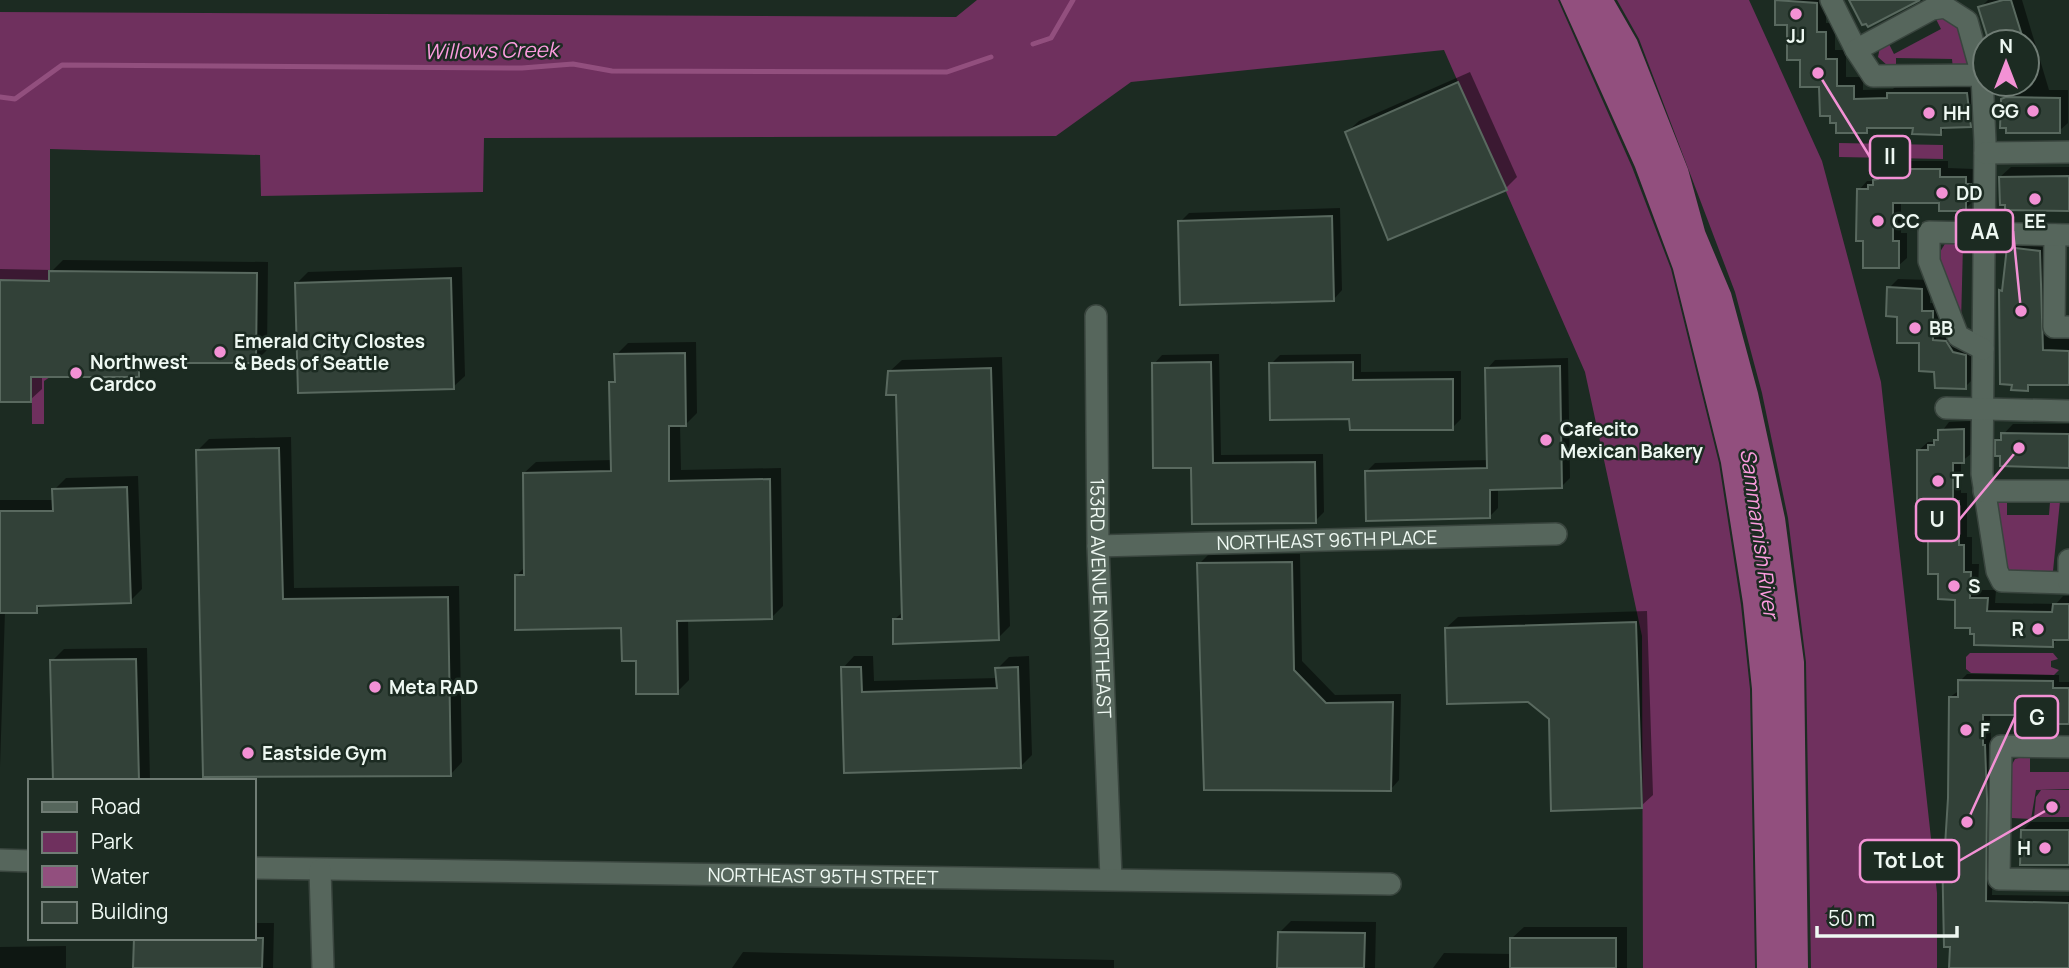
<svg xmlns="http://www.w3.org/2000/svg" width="2069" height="968" viewBox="0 0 2069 968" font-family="Manrope,sans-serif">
<rect width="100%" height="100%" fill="#1c2b22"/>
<g fill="#6f305e">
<polygon points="977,0 1558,0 1632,167 1671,269 1719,463 1741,605 1750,689 1755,968 1643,968 1642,636 1585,372 1444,50 1131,82 1056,136 484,138 483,192 261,196 260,155 50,149 50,377 44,381 44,424 32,424 31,281 0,280 0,12 956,17"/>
<polygon points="1617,0 1749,0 1822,161 1881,382 1937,893 1937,968 1811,968 1806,662 1788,518 1762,393 1735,292 1639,39"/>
<polygon points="1942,18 1957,21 1969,59 1967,66 1953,70 1952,59 1896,58 1896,64 1888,66 1878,57 1880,47 1889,44 1894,54 1941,29 1936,19"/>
<polygon points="1839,143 1943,145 1943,159 1839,157"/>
<polygon points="1946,242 1961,242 1963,245 1961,323 1937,257"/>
<polygon points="1994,500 2007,501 2007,515 2049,515 2050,502 2060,501 2053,571 2009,572 2004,569"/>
<polygon points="1970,653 2053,653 2058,659 2051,661 2051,667 2059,670 2054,675 1971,673 1966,669 1966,657"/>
<polygon points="2030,755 2030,772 2069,772 2069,789 2036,790 2031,819 2011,818 2009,770 2015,759"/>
<polygon points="2041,790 2069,790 2069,817 2034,817 2036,797"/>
</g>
<polygon fill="#924f7e" points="1560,0 1614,0 1637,40 1688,169 1705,231 1731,293 1758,393 1785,518 1804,662 1808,968 1757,968 1752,689 1743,603 1721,463 1673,269 1635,167"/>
<g fill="#0007">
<polygon points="1781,0 1826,0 1826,23 1835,23 1835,50 1846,50 1846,77 1863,77 1863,90 1893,89 1898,84 1977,84 1980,115 1970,125 1947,126 1940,133 1914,126 1872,126 1867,131 1838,121 1831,114 1821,85 1802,58 1777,4"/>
<polygon points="1988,0 2022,0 2049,90 2068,90 2068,123 2059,131 2002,100 2007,95 2004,84 2027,84 2027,42 1991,42 1980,8"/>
<polygon points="1470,72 1517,177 1506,188 1347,132 1359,121"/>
<polygon points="1889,161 1948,161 1948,168 1974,169 1974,200 1965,209 1940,201 1901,201 1901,233 1907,233 1907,258 1898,266 1865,239 1859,190 1867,181 1874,181"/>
<polygon points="2011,167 2069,167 2069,209 2000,177"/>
<polygon points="1340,208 1342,290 1334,299 1180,222 1189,213"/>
<polygon points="2020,236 2051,240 2054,339 2069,339 2069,383 2033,383 2027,389 2000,291 2004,287 2008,248"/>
<polygon points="63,260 268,262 267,350 255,362 150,361 138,375 42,375 42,389 30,400 0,400 0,269 53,270"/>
<polygon points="462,267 465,376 453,387 297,283 308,272"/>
<polygon points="1898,279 1930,280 1930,303 1941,303 1941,332 1955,333 1974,347 1974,378 1965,387 1936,370 1921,341 1899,315 1889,288"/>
<polygon points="696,342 697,413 686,424 680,424 681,470 781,468 783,606 772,617 688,619 689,680 677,692 638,659 623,626 516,576 526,566 524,473 536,462 612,460 611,383 617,377 616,355 628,343"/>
<polygon points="1219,354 1221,455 1323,454 1324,512 1315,521 1193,466 1154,364 1162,355"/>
<polygon points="1361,354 1361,372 1461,371 1461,419 1452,428 1351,417 1271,364 1280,355"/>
<polygon points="1002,357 1010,626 998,638 895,619 904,611 898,393 890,371 902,360"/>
<polygon points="1568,358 1570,478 1562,486 1498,488 1498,508 1489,517 1366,472 1375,463 1489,460 1487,369 1495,360"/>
<polygon points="1972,421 1972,453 1961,462 1961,493 1967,493 1967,537 1972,537 1972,564 1979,564 1978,590 1996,590 1995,603 2056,604 2063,596 2069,596 2069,638 2059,638 2052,645 1976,632 1940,572 1925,500 1919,450 1928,442 1934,442 1949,422"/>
<polygon points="2013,424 2069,424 2069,466 1997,441"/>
<polygon points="291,437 294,588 459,586 462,762 451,774 205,775 198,450 209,439"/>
<polygon points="138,476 142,589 130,601 43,604 36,611 5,611 0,767 0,500 54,500 54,490 66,478"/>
<polygon points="1300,554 1302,661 1335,695 1401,694 1399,780 1391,789 1199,564 1208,555"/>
<polygon points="1647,611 1653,795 1641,806 1550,718 1446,628 1458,617"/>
<polygon points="147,648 150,781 55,781 52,661 64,649"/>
<polygon points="854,656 873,656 874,681 998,678 997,669 1009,657 1029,656 1032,755 1020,767 846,771 843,668"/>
<polygon points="1967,674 2059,675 2059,682 2069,682 2069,722 2053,714 1990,713 1993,791 1992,895 2069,896 2069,968 1951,968 1950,697 1960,690 1960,681"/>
<polygon points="2031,822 2069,822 2069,865 2022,863 2023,830"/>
<polygon points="1291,921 1376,922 1375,968 1279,968 1279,933"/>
<polygon points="254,923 274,923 273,968 135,968 254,938"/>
<polygon points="1524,927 1627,927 1627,968 1433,968 1444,953 1512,954 1512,938"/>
<polygon points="66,946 66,968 0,968 0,947"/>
<polygon points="743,952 1114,960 1114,968 732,968"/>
</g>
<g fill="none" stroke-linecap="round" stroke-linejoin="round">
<g stroke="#924f7e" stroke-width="5">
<polyline points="1033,44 1051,38 1073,0"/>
<polyline points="0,97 15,99 62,65 522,68 573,64 612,71 947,72 991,57"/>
</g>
</g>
<g fill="#324138" stroke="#59695f" stroke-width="2">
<polygon points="1775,0 1817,3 1817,32 1826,32 1826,59 1837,59 1837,86 1854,86 1854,99 1887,98 1887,93 1967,93 1971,127 1941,128 1941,135 1912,134 1913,128 1867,128 1867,133 1836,133 1836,123 1830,123 1830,116 1820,116 1819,87 1800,87 1800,60 1787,60 1787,25 1775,25"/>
<polygon points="1849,0 1920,0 1868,27 1866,24 1862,25"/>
<polygon points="2003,0 2011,0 2024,42 1989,42 1978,7"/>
<polygon points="1458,82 1507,190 1388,240 1345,132"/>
<polygon points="2006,97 2060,98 2060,133 2006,133 2006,128 2000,128 2001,99"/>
<polygon points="1878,169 1940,169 1940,177 1966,177 1966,184 1971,184 1971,201 1966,201 1966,211 1939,211 1939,203 1893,203 1893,241 1899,241 1899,268 1863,268 1863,241 1856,241 1857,189 1868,189 1868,185 1873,185 1873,180 1878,179"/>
<polygon points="2069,176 2069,211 2005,210 2005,205 2000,205 1999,177"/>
<polygon points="1332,216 1334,301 1180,305 1178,221"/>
<polygon points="2007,247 2040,251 2043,350 2069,351 2069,385 2028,385 2028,391 2011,390 2012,385 2000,384 1999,290 2002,291"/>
<polygon points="49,271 257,273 256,363 139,363 139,377 31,377 31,402 0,402 0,280 49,281"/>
<polygon points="451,278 454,389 298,393 295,283"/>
<polygon points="1887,287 1922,289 1922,311 1933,311 1933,340 1946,341 1953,352 1966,355 1966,389 1935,388 1934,372 1919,371 1919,343 1897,343 1897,317 1886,316"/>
<polygon points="685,353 686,426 669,426 669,481 770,479 772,619 677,621 678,694 636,694 636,661 622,661 621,628 515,630 515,575 524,575 523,473 611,471 609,382 615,382 614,354"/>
<polygon points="1211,362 1213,463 1315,462 1316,523 1192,524 1191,468 1153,468 1152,363"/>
<polygon points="1353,362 1353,380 1453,379 1453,430 1350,430 1349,419 1270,420 1269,363"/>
<polygon points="1560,366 1562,488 1490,490 1490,518 1366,521 1365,471 1487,468 1485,368"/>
<polygon points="991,368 999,640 893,644 893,619 902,619 896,395 886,395 888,371"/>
<polygon points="1964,429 1964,463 1953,463 1953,501 1959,501 1959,545 1964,545 1964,572 1971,572 1970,598 1988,598 1987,611 2052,612 2053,604 2069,604 2069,640 2053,640 2053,647 1974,645 1974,634 1970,634 1970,628 1955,628 1955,600 1938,599 1938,574 1928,574 1928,528 1923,528 1923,502 1917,502 1917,450 1928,450 1928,445 1934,445 1934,440 1938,440 1938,430"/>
<polygon points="2001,433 2069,434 2069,468 2000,466 2000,456 1995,456 1995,440 2001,440"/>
<polygon points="279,448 283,599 448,597 451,776 203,777 196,450"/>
<polygon points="127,487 131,603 37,606 37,613 0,613 0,511 53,511 52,489"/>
<polygon points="1292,562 1294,670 1326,703 1393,702 1391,791 1204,790 1197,563"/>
<polygon points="1636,622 1642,808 1551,811 1549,719 1528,702 1447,704 1445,628"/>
<polygon points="136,659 139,781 53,781 50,660"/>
<polygon points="841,667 861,667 862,692 997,688 995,668 1018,667 1021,768 844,773"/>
<polygon points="1958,680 2053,681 2053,688 2069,688 2069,724 2051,724 2051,715 1983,715 1983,745 1985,745 1987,799 1986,901 2069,903 2069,968 1949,968 1950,947 1944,947 1942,846 1945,846 1948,798 1949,697 1958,697"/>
<polygon points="2021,830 2069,830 2069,865 2020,865"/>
<polygon points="1278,932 1365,933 1364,968 1277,968"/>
<polygon points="134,938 263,938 262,968 133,968"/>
<rect x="1510" y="938" width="106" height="30"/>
</g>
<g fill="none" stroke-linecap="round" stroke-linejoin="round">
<g stroke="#39453e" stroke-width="24">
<g id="street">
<polyline points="1831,0 1856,50"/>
<polyline points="1982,75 1873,76 1856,50 1932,9 1945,7 1967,21 1982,75 1985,142 1982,474 1997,571 2002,581 2069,583"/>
<polyline points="1985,153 2069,152"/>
<polyline points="2055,235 2054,327 2069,327"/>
<path id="s1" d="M 1096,316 L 1098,546 L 1111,878"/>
<polyline points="1983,349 1958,336 1929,261 1929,232 2069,235"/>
<polyline points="1946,408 2069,411"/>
<polyline points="1984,491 2069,491"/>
<path id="s2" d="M 1098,546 L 1556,534"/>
<polyline points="2069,583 2069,560"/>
<polyline points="2069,747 2001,746 1999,879 2069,880"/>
<polyline points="0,860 30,861"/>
<path id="s3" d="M 254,868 L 1390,884"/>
<polyline points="320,870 323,968"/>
</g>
</g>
<use href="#street" stroke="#56665c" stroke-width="21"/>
</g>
<g fill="#f391d5" stroke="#1c2b22" stroke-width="2.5">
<circle cx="1796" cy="14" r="7"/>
<circle cx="2033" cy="111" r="7"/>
<circle cx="1929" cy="113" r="7"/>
<circle cx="1942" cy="193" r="7"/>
<circle cx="2035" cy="199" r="7"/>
<circle cx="1878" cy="221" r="7"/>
<circle cx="1915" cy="328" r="7"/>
<circle cx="220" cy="352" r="7"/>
<circle cx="76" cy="373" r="7"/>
<circle cx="1546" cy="440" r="7"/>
<circle cx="1938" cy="481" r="7"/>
<circle cx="1954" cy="586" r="7"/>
<circle cx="2038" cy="629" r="7"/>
<circle cx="375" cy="687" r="7"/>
<circle cx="1966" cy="730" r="7"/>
<circle cx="248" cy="753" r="7"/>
<circle cx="2045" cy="848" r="7"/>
</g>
<g text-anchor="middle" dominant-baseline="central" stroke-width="5" stroke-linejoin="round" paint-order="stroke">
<g font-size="19" font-weight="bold" fill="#eef8f2" stroke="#1c2b22" text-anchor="start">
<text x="1796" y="36" text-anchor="middle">JJ</text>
<text x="2019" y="111" text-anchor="end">GG</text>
<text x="1943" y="113">HH</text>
<text x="1956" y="193">DD</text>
<text x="1892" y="221">CC</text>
<text x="2035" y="221" text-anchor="middle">EE</text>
<text x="1929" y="328">BB</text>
<text x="234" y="341">Emerald City Clostes<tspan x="234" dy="22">&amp; Beds of Seattle</tspan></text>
<text x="90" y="362">Northwest<tspan x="90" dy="22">Cardco</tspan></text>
<text x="1560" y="429">Cafecito<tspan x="1560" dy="22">Mexican Bakery</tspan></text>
<text x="1952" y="481">T</text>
<text x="1968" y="586">S</text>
<text x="2024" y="629" text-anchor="end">R</text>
<text x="389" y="687">Meta RAD</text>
<text x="1980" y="730">F</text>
<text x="262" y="753">Eastside Gym</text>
<text x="2031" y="848" text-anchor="end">H</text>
</g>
<g font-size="19" fill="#eef8f2" stroke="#1c2b22">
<text stroke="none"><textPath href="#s2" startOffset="229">NORTHEAST 96TH PLACE</textPath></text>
<text stroke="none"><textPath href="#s1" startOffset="282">153RD AVENUE NORTHEAST</textPath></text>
<text stroke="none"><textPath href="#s3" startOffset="569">NORTHEAST 95TH STREET</textPath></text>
</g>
<g font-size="21" font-style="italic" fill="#fc9cdf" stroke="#1c2b22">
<text transform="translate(491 50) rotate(-1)">Willows Creek</text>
<text transform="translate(1760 533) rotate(82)">Sammamish River</text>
</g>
</g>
<path fill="none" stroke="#f391d5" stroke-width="2.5" d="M1818 73L1870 157M2021 311L2013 231M2019 448L1959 520M1967 822L2015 717M2052 807L1959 861"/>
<g fill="#f391d5" stroke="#1c2b22" stroke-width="2.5">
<circle cx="1818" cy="73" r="7"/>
<circle cx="2021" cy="311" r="7"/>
<circle cx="2019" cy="448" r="7"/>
<circle cx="1967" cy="822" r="7"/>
<circle cx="2052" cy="807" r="7"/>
</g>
<g fill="#1c2b22" stroke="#f391d5" stroke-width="2.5">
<rect x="1870" y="136" width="40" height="42" rx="7"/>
<rect x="1956" y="210" width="57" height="42" rx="7"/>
<rect x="1916" y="499" width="43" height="42" rx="7"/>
<rect x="2015" y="696" width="43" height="42" rx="7"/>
<rect x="1860" y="840" width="99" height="42" rx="7"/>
</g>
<g font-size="21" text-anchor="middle" font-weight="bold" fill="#eef8f2">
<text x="1890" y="164">II</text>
<text x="1985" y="239">AA</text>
<text x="1937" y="527">U</text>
<text x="2037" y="725">G</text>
<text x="1909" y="868">Tot Lot</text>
</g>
<rect x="28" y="779" width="228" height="161" fill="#1c2b22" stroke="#707d75" stroke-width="2"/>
<rect x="42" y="802" width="35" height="10" fill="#56665c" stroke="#707d75" stroke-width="2"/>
<text x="91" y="814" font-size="21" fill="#eef8f2">Road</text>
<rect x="42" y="832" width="35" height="21" fill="#6f305e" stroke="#707d75" stroke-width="2"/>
<text x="91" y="849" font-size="21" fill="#eef8f2">Park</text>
<rect x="42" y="866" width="35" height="21" fill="#924f7e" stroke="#707d75" stroke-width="2"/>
<text x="91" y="884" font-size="21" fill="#eef8f2">Water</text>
<rect x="42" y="902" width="35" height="21" fill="#324138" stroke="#707d75" stroke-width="2"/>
<text x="91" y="919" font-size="21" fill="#eef8f2">Building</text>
<g transform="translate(2006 63)"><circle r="33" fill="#1c2b22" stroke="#707d75" stroke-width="2"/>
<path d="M0-5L12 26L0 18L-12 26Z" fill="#f391d5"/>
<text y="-10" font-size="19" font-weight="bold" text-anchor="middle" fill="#eef8f2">N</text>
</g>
<path d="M1817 926v10h140v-10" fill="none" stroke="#eef8f2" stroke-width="3.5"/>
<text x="1828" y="926" font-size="21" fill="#eef8f2" stroke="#1c2b22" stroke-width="5" paint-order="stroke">50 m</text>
</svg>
